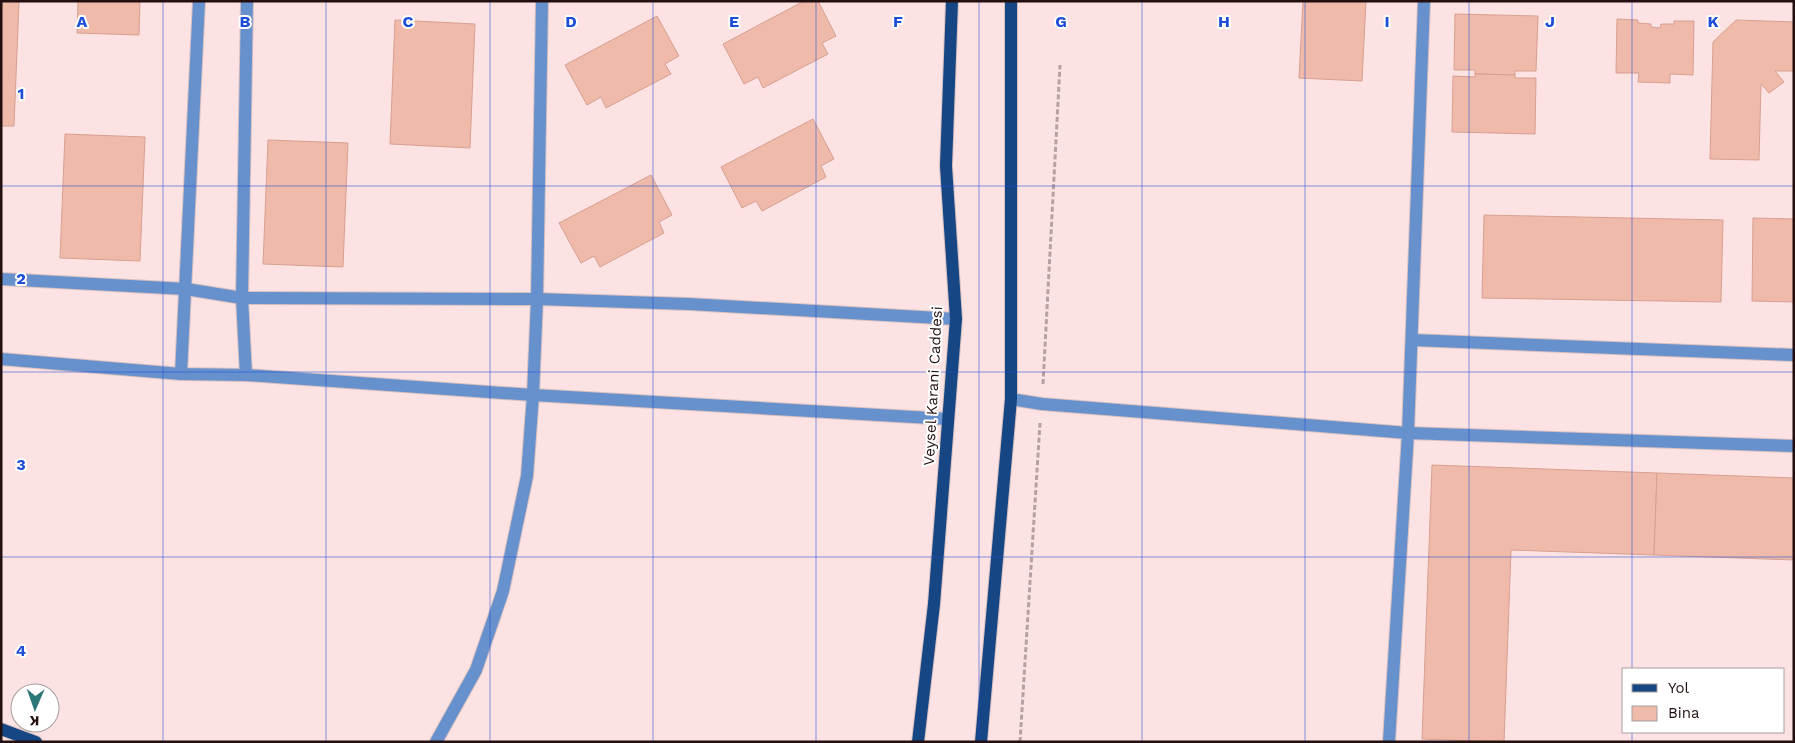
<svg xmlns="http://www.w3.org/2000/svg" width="1795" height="743" viewBox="0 0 1795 743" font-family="'Work Sans',sans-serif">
<rect width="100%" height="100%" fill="#fce2e3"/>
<g fill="#efbaaa" stroke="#d7a091">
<polygon points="1,1 19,2 14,126 1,126"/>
<polygon points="78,1 140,1 139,35 77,33"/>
<polygon points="804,1 818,1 836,36 822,43 828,54 763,88 758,77 744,84 723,44"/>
<polygon points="1303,1 1366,1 1362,81 1299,78"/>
<polygon points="1455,14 1538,16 1536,71 1515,71 1515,75 1475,74 1475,70 1454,70"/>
<polygon points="657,16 679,56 665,64 671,74 606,108 601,97 587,105 565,65"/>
<polygon points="1617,19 1638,20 1638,23 1651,24 1651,27 1660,28 1661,24 1674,24 1674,21 1694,21 1693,75 1670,74 1670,83 1638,82 1639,73 1616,73"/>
<polygon points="395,20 475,24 470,148 390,144"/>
<polygon points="1736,20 1794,22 1794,71 1775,71 1784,82 1769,93 1761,84 1759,160 1710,159 1713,42"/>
<polygon points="1475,74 1515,75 1515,78 1536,78 1535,134 1452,132 1453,76 1475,77"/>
<polygon points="813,119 834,159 821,166 826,177 762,211 756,201 742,208 721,167"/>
<polygon points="65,134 145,137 140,261 60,258"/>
<polygon points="268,140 348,143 343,267 263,264"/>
<polygon points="651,175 672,215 659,222 664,233 600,267 594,256 581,263 559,223"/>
<polygon points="1484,215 1723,220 1721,302 1482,298"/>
<polygon points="1753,218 1794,219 1794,302 1752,301"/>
<polygon points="1432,465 1657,473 1654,555 1511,550 1504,742 1422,739"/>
<polygon points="1657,473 1794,478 1794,560 1654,555"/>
</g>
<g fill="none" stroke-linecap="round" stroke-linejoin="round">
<g stroke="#d9c0c1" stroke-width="14">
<g id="minor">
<polyline points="1,279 186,289 242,298 537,299 689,304 956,319"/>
<polyline points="1412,340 1794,355"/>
<polyline points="1,359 181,374 246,375 533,395 948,419"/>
<polyline points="181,374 199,1"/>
<polyline points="246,375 242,298 247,1"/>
<polyline points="1011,399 1042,404 1408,433 1794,446"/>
<polyline points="436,742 476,670 503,591 527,476 533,395 537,299 542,1"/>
<polyline points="1389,742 1408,433 1424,1"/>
</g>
</g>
<g stroke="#d9c0c1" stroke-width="14">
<g id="major">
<polyline points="1,729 36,742"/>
<polyline points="918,742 934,604 956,319 946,166 952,1"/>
<polyline points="981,742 1011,399 1011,1"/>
</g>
</g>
<g stroke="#b8a0a1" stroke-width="3" stroke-dasharray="5 2.5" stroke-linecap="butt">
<polyline points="1043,384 1060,65"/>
<polyline points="1020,742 1040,423"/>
</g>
<use href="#minor" stroke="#6691cd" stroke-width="12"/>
<use href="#major" stroke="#164683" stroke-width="12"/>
</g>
<path fill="none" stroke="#1d4ed8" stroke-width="1" stroke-opacity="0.55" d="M 163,1 L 163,742M 326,1 L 326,742M 490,1 L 490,742M 653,1 L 653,742M 816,1 L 816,742M 979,1 L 979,742M 1142,1 L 1142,742M 1305,1 L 1305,742M 1469,1 L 1469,742M 1632,1 L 1632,669M 1,186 L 1794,186M 1,372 L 1794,372M 1,557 L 1794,557M 1632,732 L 1632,742"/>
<g text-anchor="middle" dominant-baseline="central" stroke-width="4" stroke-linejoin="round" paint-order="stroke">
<g font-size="15" fill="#230f10" stroke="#fff">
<text transform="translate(933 386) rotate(-87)">Veysel Karani Caddesi</text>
</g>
</g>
<g font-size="16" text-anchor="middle" font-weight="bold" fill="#1d4ed8" stroke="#fff" stroke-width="4" stroke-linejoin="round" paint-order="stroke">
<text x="82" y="27">A</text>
<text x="245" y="27">B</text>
<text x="408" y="27">C</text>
<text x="571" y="27">D</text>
<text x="734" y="27">E</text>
<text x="898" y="27">F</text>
<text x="1061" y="27">G</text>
<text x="1224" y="27">H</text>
<text x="1387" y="27">I</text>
<text x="1550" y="27">J</text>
<text x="1713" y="27">K</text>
<text x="21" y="99">1</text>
<text x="21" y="284">2</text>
<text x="21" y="470">3</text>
<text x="21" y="656">4</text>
</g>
<rect width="1795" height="743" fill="none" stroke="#230f10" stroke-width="5"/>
<rect x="1622" y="668" width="162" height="65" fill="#ffffff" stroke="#a79f9f"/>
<rect x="1632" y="684" width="25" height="8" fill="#164683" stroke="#a79f9f"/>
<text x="1668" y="693" font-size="15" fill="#230f10">Yol</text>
<rect x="1632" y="706" width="25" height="15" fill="#efbaaa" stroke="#a79f9f"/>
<text x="1668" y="718" font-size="15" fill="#230f10">Bina</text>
<g transform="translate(35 708) rotate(182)"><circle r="24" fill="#ffffff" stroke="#a79f9f"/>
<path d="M0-4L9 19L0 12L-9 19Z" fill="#2d7778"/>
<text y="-8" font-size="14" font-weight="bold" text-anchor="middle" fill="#230f10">K</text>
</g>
</svg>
